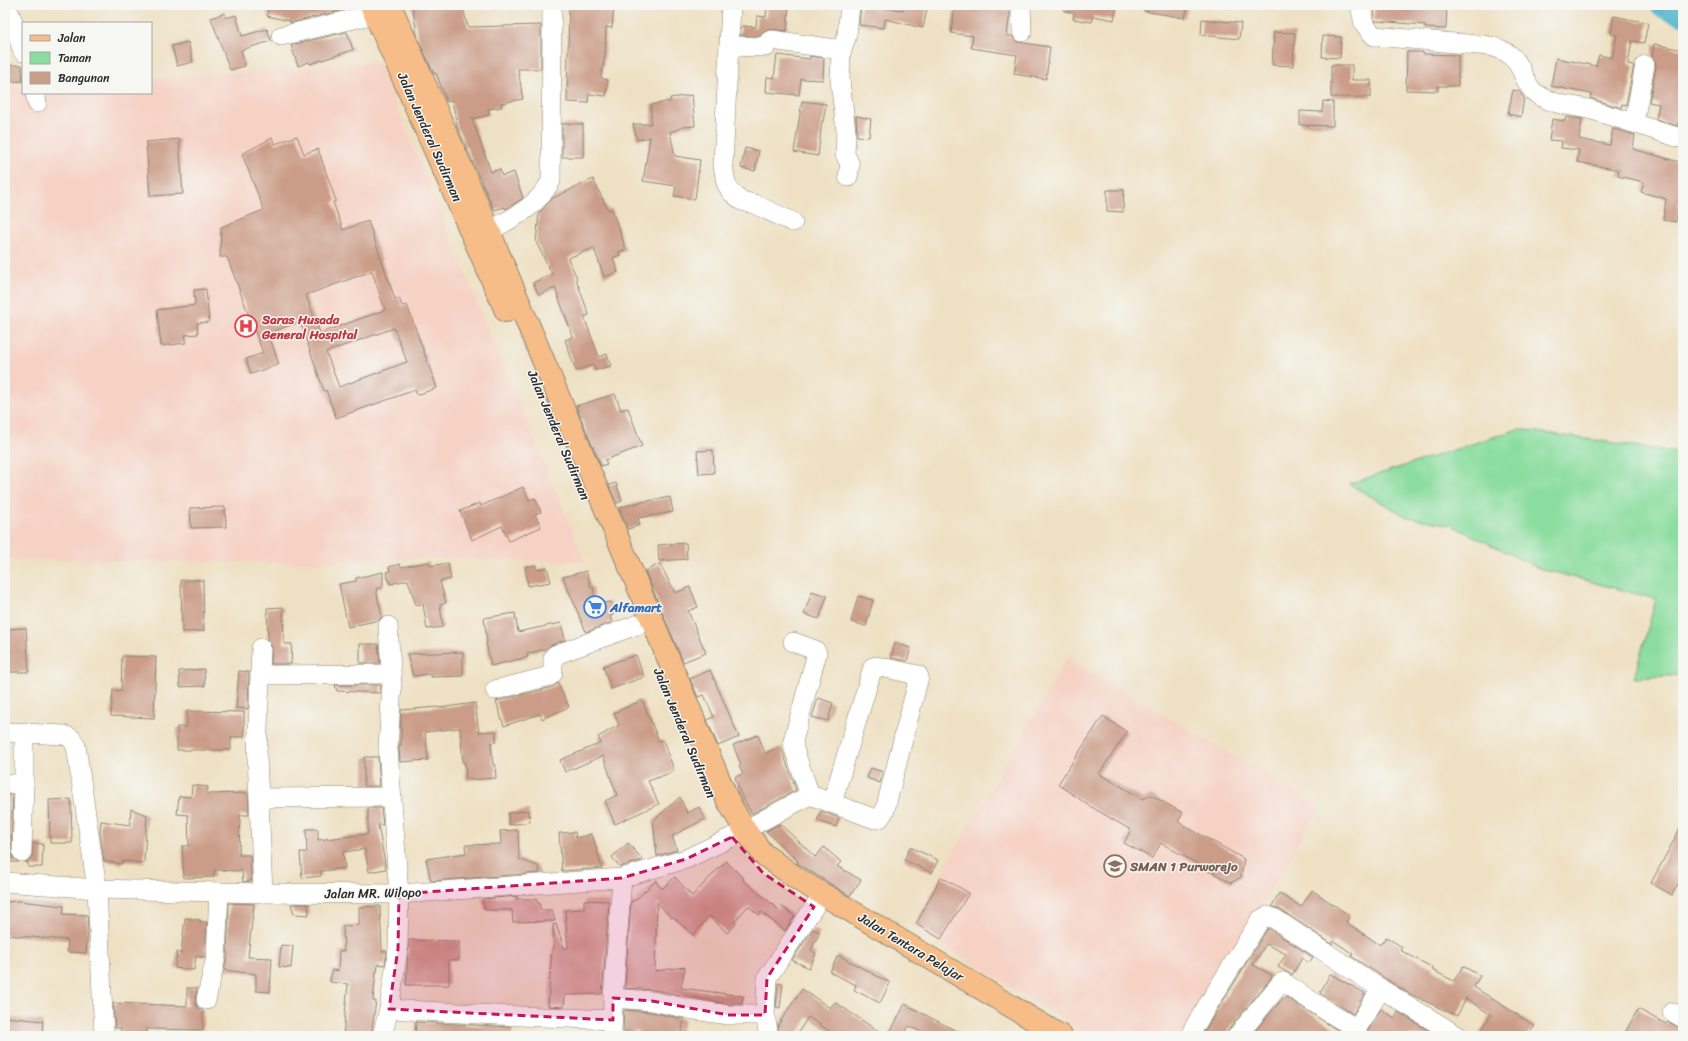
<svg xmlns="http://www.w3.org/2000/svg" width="1688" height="1041" viewBox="0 0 1688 1041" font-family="Sriracha,sans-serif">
<rect width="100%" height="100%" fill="#f6f6f2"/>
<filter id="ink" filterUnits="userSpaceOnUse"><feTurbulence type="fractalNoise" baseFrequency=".025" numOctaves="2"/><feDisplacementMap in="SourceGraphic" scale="8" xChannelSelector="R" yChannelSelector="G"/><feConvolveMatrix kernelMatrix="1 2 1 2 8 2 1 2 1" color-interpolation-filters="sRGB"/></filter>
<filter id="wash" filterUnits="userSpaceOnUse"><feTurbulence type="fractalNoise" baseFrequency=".012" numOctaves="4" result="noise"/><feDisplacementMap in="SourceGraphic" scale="16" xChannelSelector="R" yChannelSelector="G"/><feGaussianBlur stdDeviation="0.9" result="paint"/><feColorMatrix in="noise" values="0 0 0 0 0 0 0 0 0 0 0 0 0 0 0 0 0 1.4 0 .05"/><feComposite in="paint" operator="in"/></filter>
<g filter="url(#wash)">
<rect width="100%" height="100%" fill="#eee0c2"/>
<g fill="#f6d2c5">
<polygon points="378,62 585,562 422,558 294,563 5,559 5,87 23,86 23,93 151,93 151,79"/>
<polygon points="1067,658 1320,807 1184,1036 1090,1036 911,925"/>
</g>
<polygon fill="#8add9e" stroke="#5a8464" points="1518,429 1683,453 1683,675 1634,678 1656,599 1538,568 1451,525 1407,517 1349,484"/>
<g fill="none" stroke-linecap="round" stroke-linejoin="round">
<polyline stroke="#4cb2cb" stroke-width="26" points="1663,5 1683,13"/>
</g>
<g id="blocks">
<g fill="#cb9c88" fill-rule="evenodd">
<polygon points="269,5 278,5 315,12 314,5 342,5 343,10 290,23 290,21 267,16"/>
<polygon points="412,5 462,5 468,27 541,25 541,69 518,69 523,99 501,103 502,107 488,109 489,115 472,119 491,172 500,169 502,176 514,172 523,198 508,208 505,209 505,207 494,210 457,126 452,100 447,102 436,73 434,74 418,39"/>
<polygon points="569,5 614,5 612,28 606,27 605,55 601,78 608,80 606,96 589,94 588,103 567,102"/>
<polygon points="767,5 789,5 787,31 769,29 759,36 740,35 741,26 756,27 757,16 766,17"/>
<polygon points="904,5 928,5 923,28 885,19 884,28 859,25 861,6 903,10"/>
<polygon points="955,5 1001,5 1000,9 1010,11 1007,36 1012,36 1017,42 1050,47 1046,79 1014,74 1017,55 971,48 973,36 951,33"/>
<polygon points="1065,5 1117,5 1114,20 1093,16 1092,22 1073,19 1074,13 1064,11"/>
<polygon points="1145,5 1188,5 1185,18 1144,11"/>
<polygon points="1375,5 1447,5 1446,29 1425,28 1425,25 1376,21 1374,19"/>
<polygon points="225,13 226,18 236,15 242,36 267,29 271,41 241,50 245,66 230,70 211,18"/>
<polygon points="1614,16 1648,23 1644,43 1632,41 1628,64 1634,65 1626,105 1622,104 1621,108 1590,98 1591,94 1551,86 1556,58 1596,66 1599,55 1612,58 1617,35 1611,34"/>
<polygon points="1202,19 1241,23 1239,39 1201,35"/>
<polygon points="347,32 353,50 310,64 309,62 298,66 291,45"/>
<polygon points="1274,32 1295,33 1293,66 1272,65"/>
<polygon points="1323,36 1341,37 1340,58 1322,57"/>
<polygon points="188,42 193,62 177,66 172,46"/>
<polygon points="1654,44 1683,50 1683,124 1678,123 1678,126 1656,119 1659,104 1649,102 1656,67 1655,61 1652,56"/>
<polygon points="1407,52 1423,52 1423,54 1458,55 1458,86 1438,86 1438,91 1406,90"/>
<polygon points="777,55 810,59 810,56 824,58 823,80 801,79 799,95 766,92 767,77 774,78"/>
<polygon points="5,65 22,65 23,81 5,82"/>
<polygon points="1331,65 1352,65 1352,80 1371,80 1371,97 1331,97"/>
<polygon points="1513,90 1519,91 1524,98 1521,117 1508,114"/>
<polygon points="692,95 695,126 683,127 670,132 675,156 700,160 695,199 674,196 676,186 643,181 650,137 637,140 633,124 651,124 651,105 671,101 670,98"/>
<polygon points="802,101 826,104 823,122 822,121 818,156 794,152"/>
<polygon points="1323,101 1333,102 1333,126 1300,125 1300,111 1322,112"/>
<polygon points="856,116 871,119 869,137 857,136"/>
<polygon points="1566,117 1582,119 1579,139 1610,145 1613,129 1618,130 1635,135 1633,149 1683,163 1683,202 1679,201 1676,222 1663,220 1666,199 1641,192 1644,182 1618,176 1619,170 1577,162 1579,150 1561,148 1562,141 1549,140 1552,119 1565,121"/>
<rect x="562" y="124" width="21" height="33"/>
<path d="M 297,136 L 304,154 L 318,149 L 336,201 L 333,202 L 343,230 L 368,221 L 395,299 L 399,298 L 402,306 L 407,305 L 437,388 L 417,395 L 415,390 L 336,418 L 326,390 L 324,391 L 300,322 L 268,333 L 279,364 L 251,374 L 246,359 L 263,353 L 227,257 L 220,257 L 221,227 L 264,210 L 242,154 L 272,138 L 275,144 ZM 372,271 L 385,310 L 320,333 L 306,295 ZM 394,328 L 407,362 L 339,387 L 326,352 Z"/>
<polygon points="179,139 183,194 150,196 146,142"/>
<polygon points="745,148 759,151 755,171 741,168"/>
<polygon points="593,179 608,210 612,209 626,250 619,252 620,255 613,258 618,272 604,277 594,248 568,258 577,278 576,279 589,315 584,317 599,357 607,354 611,366 595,370 593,365 576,371 565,340 573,337 555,288 539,295 533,283 552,274 536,242 539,213 553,198"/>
<polygon points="1107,190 1124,190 1123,212 1107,211"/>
<polygon points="206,289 209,322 197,323 198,334 185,335 186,343 161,346 157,310 195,305 194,290"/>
<polygon points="615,394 621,410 628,408 642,446 605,460 607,464 601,466 576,406"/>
<polygon points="713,450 714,473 699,474 697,451"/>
<polygon points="616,483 622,501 617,503 609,485"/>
<polygon points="523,487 529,500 535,498 541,512 535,514 541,527 509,541 502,526 472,540 460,511 480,503 481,506"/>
<polygon points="670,497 673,512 638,518 640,525 628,529 619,508 632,504"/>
<polygon points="225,507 226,527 191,528 190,508"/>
<polygon points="686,543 687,559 659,561 658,545"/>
<polygon points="429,562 430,566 448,563 451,579 440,581 446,603 440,605 443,627 427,629 423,604 416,605 408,580 390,584 386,572 390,571 389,567 400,564 401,567"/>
<polygon points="660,564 675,593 690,587 698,607 688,611 706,653 683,662 645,571"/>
<polygon points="536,565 537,570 547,567 551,582 528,586 525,567"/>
<polygon points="586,571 591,587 593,587 595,604 611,602 613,615 610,616 612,622 586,632 563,577"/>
<polygon points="383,572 383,587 376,589 382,617 379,620 348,627 339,584 356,581 356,578"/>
<polygon points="181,580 203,580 204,631 182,632"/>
<polygon points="812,591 827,596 819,619 804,614"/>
<polygon points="858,596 873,600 866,626 851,622"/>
<polygon points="283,607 284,644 292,644 291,664 271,664 272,648 268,640 267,608"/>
<polygon points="515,613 518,632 561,623 565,640 551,645 545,649 527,654 528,657 491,666 486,643 487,642 484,618"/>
<polygon points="26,628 29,672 5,672 5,629"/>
<polygon points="895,643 911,648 907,661 891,658"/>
<polygon points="360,644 378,644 380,663 360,663"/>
<polygon points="463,652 463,676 431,677 431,674 413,676 407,654"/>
<polygon points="636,655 644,677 611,689 603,666"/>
<polygon points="122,656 156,657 154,718 111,716 113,690 121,691"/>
<polygon points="204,669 205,686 180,687 179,671"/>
<polygon points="710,670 739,737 718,746 707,720 714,717 704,695 698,697 690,679"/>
<polygon points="239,671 249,672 248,709 236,708"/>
<polygon points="558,683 569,707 542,719 540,714 504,726 496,701 553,687"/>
<polygon points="335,685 381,685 380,693 337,691"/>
<polygon points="818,698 833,703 828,721 812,717"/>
<polygon points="642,700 659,741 663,740 673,767 673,772 648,781 659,804 615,824 605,801 617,795 603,756 565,772 560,760 601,743 598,737 619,725 614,713"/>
<polygon points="475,703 479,732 496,731 496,742 491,743 493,765 495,765 496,778 466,780 465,763 463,763 460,728 425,732 428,760 400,762 399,749 399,745 401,745 401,710 438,707 438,708"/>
<polygon points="187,711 244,712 244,737 231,737 231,750 177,750 177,727 187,727"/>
<polygon points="1103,716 1127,732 1099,774 1143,799 1151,795 1183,813 1178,822 1244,859 1241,877 1231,883 1161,843 1152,858 1124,843 1131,830 1088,805 1058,784"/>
<polygon points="758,735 765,753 781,747 796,790 752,814 740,793 735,777 743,774 739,766 741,765 733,745"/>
<polygon points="364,757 378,757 380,786 364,786"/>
<polygon points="871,768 883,772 880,783 867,778"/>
<polygon points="192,785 208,787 207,794 248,793 249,815 240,815 239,855 250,855 251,881 243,882 242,871 214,870 214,877 184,878 182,846 189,846 188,815 177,814 179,796 191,797"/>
<polygon points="5,795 13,795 11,852 13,858 19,862 5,862"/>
<polygon points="680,797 687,813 699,807 705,819 672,836 677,850 657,856 653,821"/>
<polygon points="71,799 72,843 50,843 49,800"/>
<polygon points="368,808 381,808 383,825 378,825 386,869 369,872 365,849 343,852 345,868 321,871 321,876 302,878 300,852 307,852 306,829 318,829 318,840 368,834"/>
<polygon points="131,809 147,815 144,863 122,861 122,864 104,861 100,831 101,821 130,825"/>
<polygon points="529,810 530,822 509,825 508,813"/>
<polygon points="821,811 839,818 836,827 817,821"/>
<polygon points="1683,823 1683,875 1672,895 1651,883"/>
<polygon points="780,824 815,857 824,847 841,862 837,866 861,880 850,896 797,863 798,861 766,831"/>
<polygon points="518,830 519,859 538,866 540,873 431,881 426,859 466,853 465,845 501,844 500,831"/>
<polygon points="575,832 576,838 592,834 602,868 562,871 559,833"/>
<polygon points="33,843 43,844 42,867 28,867 28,862 25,862 32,857"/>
<polygon points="628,843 643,860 620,867 612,857"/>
<polygon points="910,847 938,860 932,873 904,860"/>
<polygon points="726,861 744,879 743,880 778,909 781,906 795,916 785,931 761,912 759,915 748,906 734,922 736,924 727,933 710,916 693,935 673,917 671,918 657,902 655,971 685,967 681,988 743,996 742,1004 729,1004 654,990 625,988 631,901 634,901 657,880 657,883 662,889 675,877 692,896"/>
<polygon points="941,877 969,893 941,939 916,924"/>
<polygon points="1312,890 1350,916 1346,922 1380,945 1386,937 1402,947 1400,950 1433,968 1432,970 1454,981 1463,966 1480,976 1474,987 1535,1026 1527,1036 1486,1036 1480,1032 1491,1015 1466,998 1457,1016 1408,993 1351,956 1353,954 1334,941 1332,944 1281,910 1272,906 1279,893 1301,907"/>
<polygon points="518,896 515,899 537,899 537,903 540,903 540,910 552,910 555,921 513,922 512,910 485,910 482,899"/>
<polygon points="584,900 609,901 602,994 565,995 564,1007 548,1006 552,949 554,949 553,925 556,924 564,948 568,948 565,910 584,909"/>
<polygon points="19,901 64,906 63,914 87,915 88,931 86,953 67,952 68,940 5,935 5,902"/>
<polygon points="229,903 254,904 248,957 272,958 270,992 256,991 256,974 224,970 227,958"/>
<polygon points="291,904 308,904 309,915 294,914"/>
<polygon points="380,906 382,951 387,951 385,965 378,964 377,972 376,971 373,1001 376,1001 371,1036 343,1036 348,984 330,982 332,970 338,971 339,951 344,951 343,926 359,925 359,907"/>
<polygon points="185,918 200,920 200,922 207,922 205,957 196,956 194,970 175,968 177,952 181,954"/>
<polygon points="1268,928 1313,957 1309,963 1302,958 1292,975 1278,967 1286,954 1266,944 1253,965 1272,975 1271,978 1229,1029 1226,1036 1204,1036 1204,1032"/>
<polygon points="813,929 820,932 811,950 816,954 809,968 792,960"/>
<polygon points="409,940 459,941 459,960 449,960 449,985 406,985"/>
<polygon points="281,945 293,946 291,968 279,967"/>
<polygon points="838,955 890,983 880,1003 854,990 856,985 830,972"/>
<polygon points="1330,974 1365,993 1353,1014 1320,993"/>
<polygon points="778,983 783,984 780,1008 776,1007"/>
<polygon points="187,988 197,988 195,1003 198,1008 203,1011 203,1030 147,1029 147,1036 120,1036 121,1028 115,1028 113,1003 187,1006"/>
<polygon points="802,989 830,1008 835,1002 885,1036 837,1036 808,1017 796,1036 778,1036 778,1025"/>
<polygon points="1286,997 1342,1033 1341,1036 1251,1036 1283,998 1285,999"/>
<polygon points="905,1004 916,1010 966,1036 929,1036 909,1026 903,1036 888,1036"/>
<polygon points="1381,1009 1395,1018 1398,1012 1437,1036 1365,1036"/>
<polygon points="1638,1009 1666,1024 1668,1022 1683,1029 1683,1036 1636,1036 1626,1031"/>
<polygon points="624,1010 650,1012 684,1019 681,1036 638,1036 638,1031 623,1031"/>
<polygon points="5,1017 43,1021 42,1036 5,1036"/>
<polygon points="416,1022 511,1027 510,1036 415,1036"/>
</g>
</g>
</g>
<g filter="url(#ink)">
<use href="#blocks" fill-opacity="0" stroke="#8c8676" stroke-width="1"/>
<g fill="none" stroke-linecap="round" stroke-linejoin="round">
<g stroke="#8c8676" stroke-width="20">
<g id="minor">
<polyline points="6,5 14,24 23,52"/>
<polyline points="731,5 723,165 726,183 731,192 742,201 754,204 793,222"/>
<polyline points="1021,5 1022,32"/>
<path d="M 1360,5 L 1364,24 L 1374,36 L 1490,46 C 1507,50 1516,57 1523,74 C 1526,81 1529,87 1534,92 C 1554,107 1572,104 1595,111 C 1625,120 1654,130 1683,139"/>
<polyline points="281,36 375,14"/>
<polyline points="729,46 766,47 769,41 772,40 842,50"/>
<polyline points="35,93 37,103"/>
<polyline points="1634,122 1645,65"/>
<polyline points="848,177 850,165 845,154 846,131 840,80 841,53 847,35 850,5"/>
<path d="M 489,231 C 514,217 536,208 551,181 L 552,5"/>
<polyline points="793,642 815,650 817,653 793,741 794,749 810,795"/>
<polyline points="261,648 257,756 263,893"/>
<polyline points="260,675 391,674"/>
<polyline points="495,690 550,676 553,673 553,658 555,655 639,624"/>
<polyline points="5,732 64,735 71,738 76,746 97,889 104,1036"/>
<polyline points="5,784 24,784 22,852"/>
<polyline points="24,784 24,732"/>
<polyline points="260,798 392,797"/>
<polyline points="745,830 810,795 875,819 880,818 885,810 919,677 918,675 876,666 873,667 832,803"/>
<polyline points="5,882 97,889 263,893 399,894 622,878 686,859 732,837"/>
<polyline points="613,998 652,1001 689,1009 728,1015 765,1015"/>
<polyline points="206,1000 216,957 219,892"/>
<polyline points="389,1009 496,1015 613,1020"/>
<polyline points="1672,1012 1683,1018"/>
<polyline points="382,1036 389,1009 398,949 399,894 388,749 392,684 388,626"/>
<polyline points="612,1036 613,998 622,878"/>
<polyline points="767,1036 768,1031 765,1015 767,978 814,907"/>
<polyline points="1193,1036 1193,1029 1260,920 1267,916 1275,919 1381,989 1458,1036"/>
<polyline points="1237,1036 1280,984 1283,982 1328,1012 1357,1029"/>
<polyline points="1352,1036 1381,989"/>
</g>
</g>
<g stroke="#8c8676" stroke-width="24">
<g id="major">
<polyline points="371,5 506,311"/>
<polyline points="390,5 489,231 728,801 745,830 763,854 799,880 1061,1036"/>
</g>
</g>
<use href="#minor" stroke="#fff" stroke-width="19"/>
<use href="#major" stroke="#f7bd88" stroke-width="22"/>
</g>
</g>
<path fill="#c2185b" fill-opacity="0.2" stroke="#c2185b" stroke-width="3" stroke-dasharray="8 5" stroke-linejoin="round" d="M 732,837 L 763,873 L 814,907 L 767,978 L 765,1015 L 728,1015 L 652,1001 L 613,998 L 613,1020 L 389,1009 L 398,949 L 399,894 L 622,878 L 686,859 Z"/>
<defs>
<g id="hospital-ring" transform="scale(1.15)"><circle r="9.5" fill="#f6f6f2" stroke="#e0444e" stroke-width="1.5"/><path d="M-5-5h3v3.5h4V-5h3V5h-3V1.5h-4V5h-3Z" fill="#e0444e"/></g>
<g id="supermarket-ring" transform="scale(1.15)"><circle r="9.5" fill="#f6f6f2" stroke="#3f7fe0" stroke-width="1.5"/><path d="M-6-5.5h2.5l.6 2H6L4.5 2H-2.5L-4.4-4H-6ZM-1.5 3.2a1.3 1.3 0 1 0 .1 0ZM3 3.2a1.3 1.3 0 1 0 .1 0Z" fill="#3f7fe0"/></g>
<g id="school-ring" transform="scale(1.15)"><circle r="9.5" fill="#f6f6f2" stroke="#8d6e63" stroke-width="1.5"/><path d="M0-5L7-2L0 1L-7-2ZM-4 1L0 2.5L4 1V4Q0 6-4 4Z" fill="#8d6e63"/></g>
</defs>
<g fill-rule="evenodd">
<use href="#hospital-ring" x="246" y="326"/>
<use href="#supermarket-ring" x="595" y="607"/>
<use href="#school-ring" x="1115" y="866"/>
</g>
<g text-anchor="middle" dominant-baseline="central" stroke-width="3" stroke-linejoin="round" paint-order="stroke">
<g font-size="13" fill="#2b2b2b" stroke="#f6f6f2">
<text transform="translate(430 137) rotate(66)">Jalan Jenderal Sudirman</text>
<text transform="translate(559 435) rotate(67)">Jalan Jenderal Sudirman</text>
<text transform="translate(685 733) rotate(67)">Jalan Jenderal Sudirman</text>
<text transform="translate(373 893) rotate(-1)">Jalan MR. Wilopo</text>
<text transform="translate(911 947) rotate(31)">Jalan Tentara Pelajar</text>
</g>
<g font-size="13" font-weight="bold" fill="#be3a42" stroke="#f6f6f2" text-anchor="start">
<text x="262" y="319">Saras Husada<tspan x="262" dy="15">General Hospital</tspan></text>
</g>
<g font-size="13" font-weight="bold" fill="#366cbe" stroke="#f6f6f2" text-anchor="start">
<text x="610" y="607">Alfamart</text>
</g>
<g font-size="13" font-weight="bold" fill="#785e54" stroke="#f6f6f2" text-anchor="start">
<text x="1130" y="866">SMAN 1 Purworejo</text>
</g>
</g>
<rect width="1688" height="1041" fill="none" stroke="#f6f6f2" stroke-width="20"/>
<rect x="22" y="22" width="130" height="72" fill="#f6f6f2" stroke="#a5a5a2"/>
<rect x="30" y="35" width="20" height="6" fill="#f7bd88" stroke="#a5a5a2"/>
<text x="58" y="42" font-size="12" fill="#2b2b2b">Jalan</text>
<rect x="30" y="52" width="20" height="12" fill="#8add9e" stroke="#a5a5a2"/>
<text x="58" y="62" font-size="12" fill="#2b2b2b">Taman</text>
<rect x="30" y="72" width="20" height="12" fill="#cb9c88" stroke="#a5a5a2"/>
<text x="58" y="82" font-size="12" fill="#2b2b2b">Bangunan</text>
</svg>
